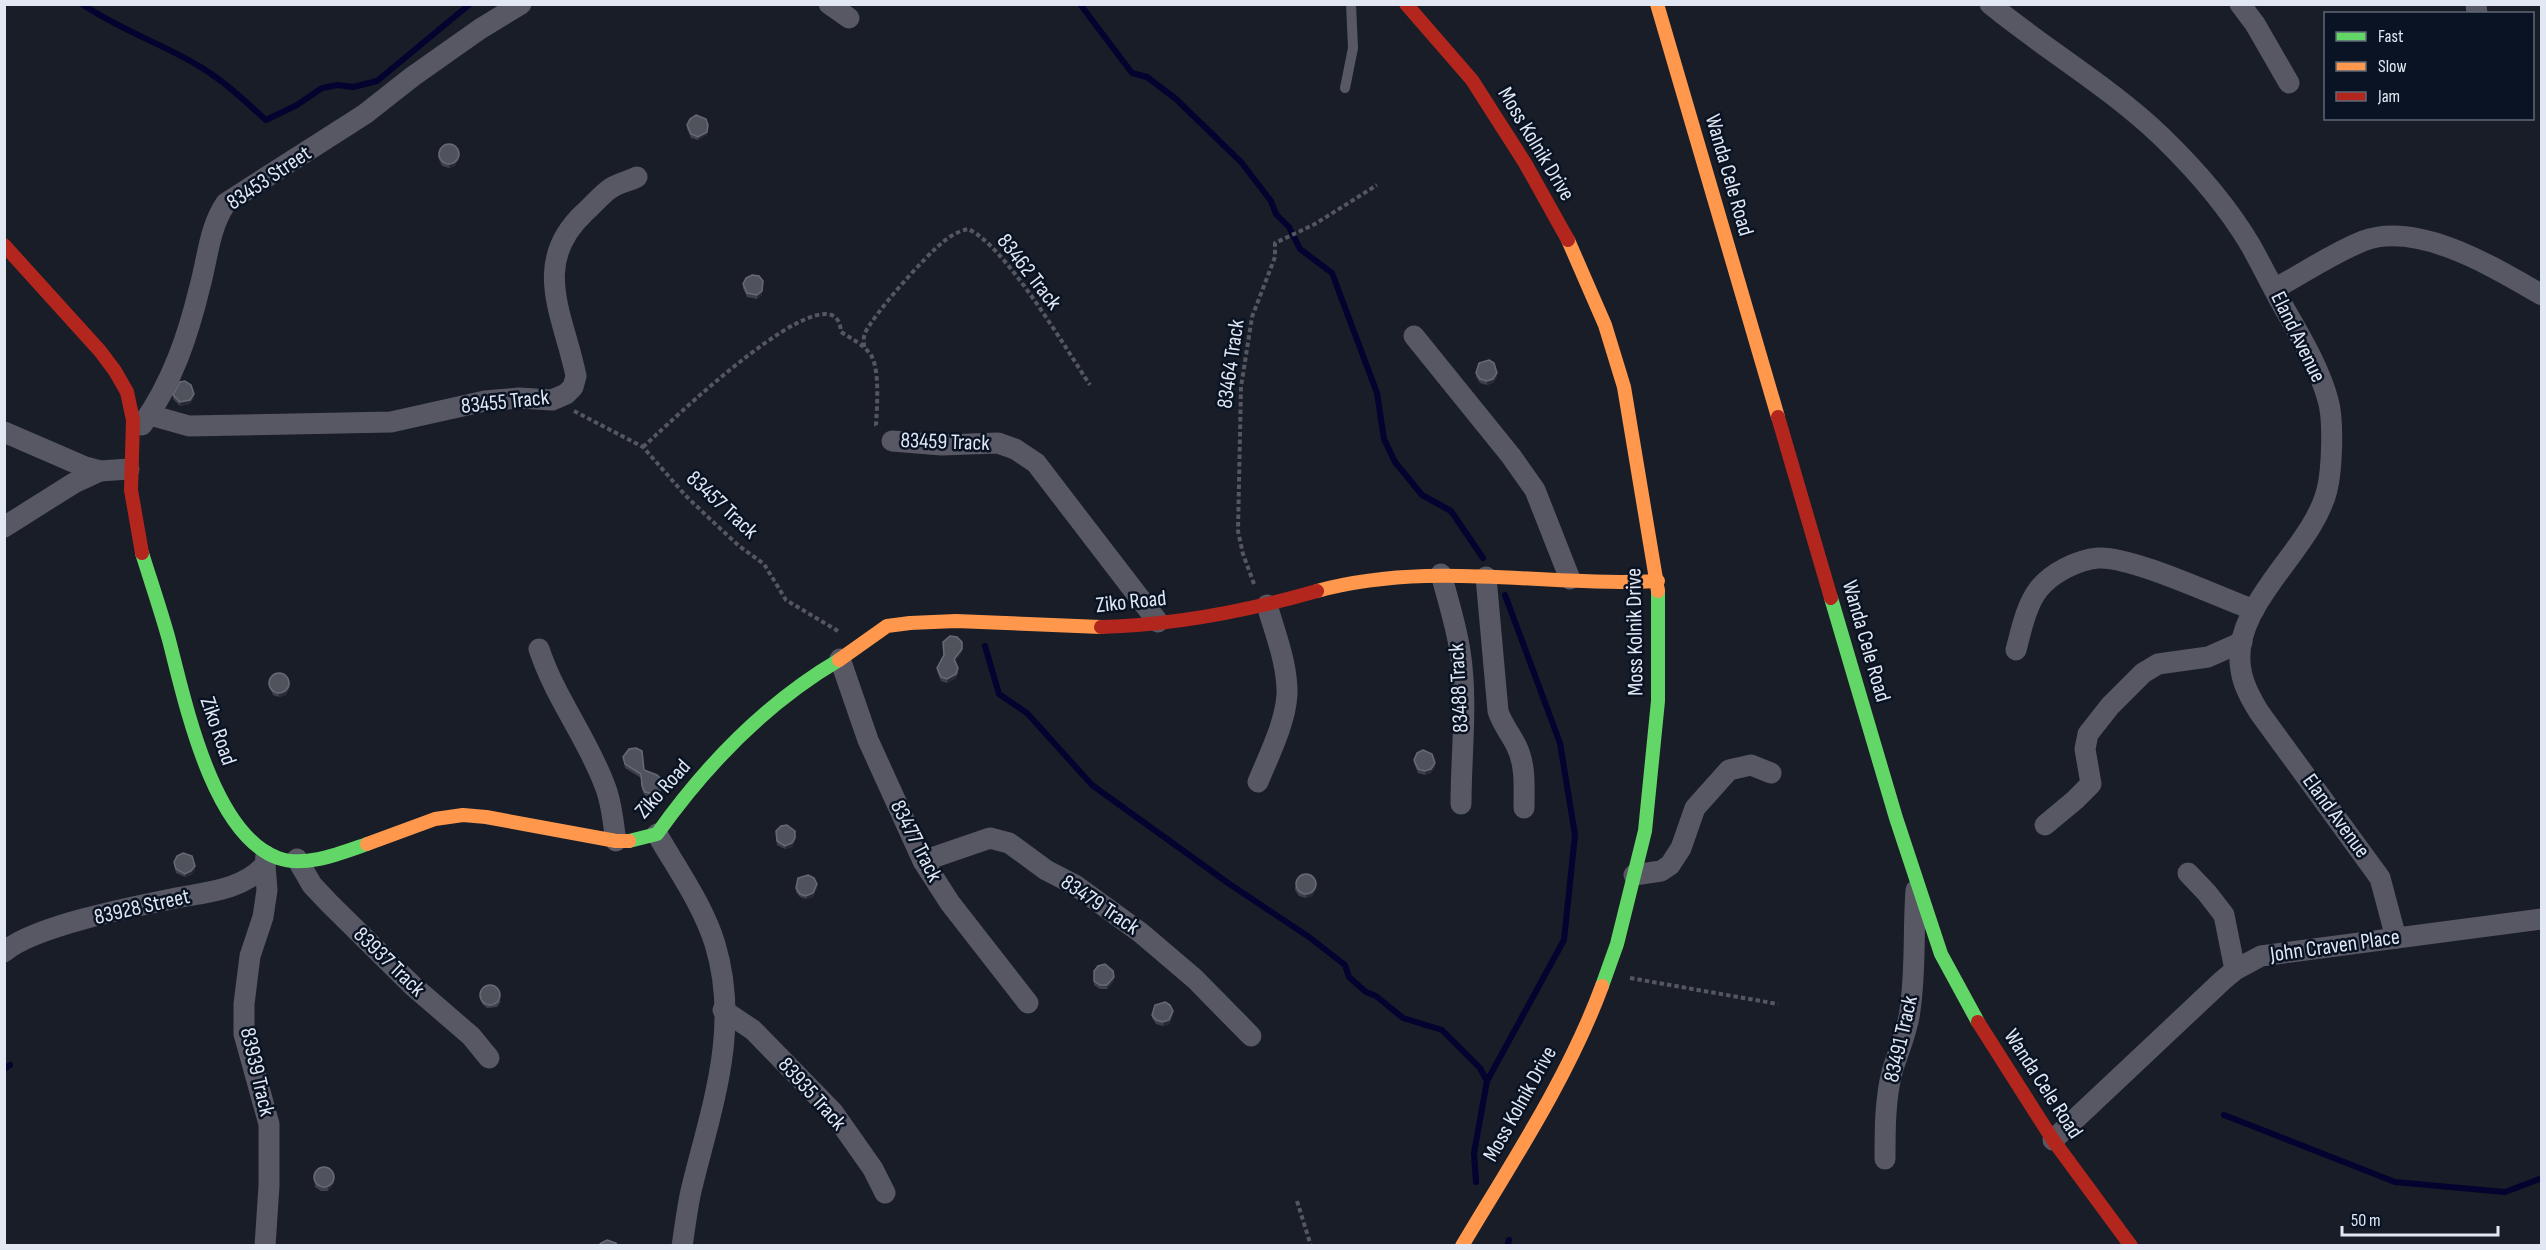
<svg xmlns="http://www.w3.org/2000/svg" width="2546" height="1250" viewBox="0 0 2546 1250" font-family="'Sofia Sans Condensed',sans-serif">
<rect width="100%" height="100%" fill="#181d27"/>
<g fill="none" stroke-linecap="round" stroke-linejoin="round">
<g stroke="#02032e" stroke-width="6">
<path d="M 82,4 C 124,33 176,48 217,78 C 234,90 250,106 266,120 L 297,105 L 322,88 L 338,85 L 353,87 L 377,81 L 470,4"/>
<polyline points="1080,4 1132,73 1147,77 1176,99 1241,162 1271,201 1276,214 1289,227 1300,249 1332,273 1377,393 1384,439 1395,462 1422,495 1451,511 1483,558"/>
<polyline points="985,646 999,694 1027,713 1092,785 1228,883 1309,937 1345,965 1349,977 1366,992 1376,996 1403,1018 1442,1030 1480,1068 1487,1081"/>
<polyline points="4,1069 10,1065"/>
<polyline points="2224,1115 2395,1182 2505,1192 2542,1178"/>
<polyline points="1476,1182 1474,1153 1487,1081 1564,940 1575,835 1560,743 1505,595"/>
<polyline points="1507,1246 1509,1240"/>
</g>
<g stroke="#545661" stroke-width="4" stroke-dasharray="4.5 3" stroke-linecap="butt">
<path d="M 864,347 C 864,342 863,338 865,333 C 874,314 925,256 943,242 C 950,236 959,231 968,229 C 1005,245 1066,349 1090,385"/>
<polyline points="574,411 643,447 686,496 710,519 739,546 764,564 786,600 838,631"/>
<path d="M 643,447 C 661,431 837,259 841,332 C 852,339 864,345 871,355 C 880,370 877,408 876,425 L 878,428"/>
<polyline points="1254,584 1243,554 1238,531 1241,387 1252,317 1275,257 1275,243 1315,224 1377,185"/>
<polyline points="1630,978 1778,1004"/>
<polyline points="1297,1201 1311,1246"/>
</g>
<polyline stroke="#585764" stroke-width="10" points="1345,88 1353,48 1351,4"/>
<g stroke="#585764" stroke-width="21">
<polyline points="829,4 849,18"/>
<path d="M 1990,4 C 2046,50 2110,87 2162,137 C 2195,169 2228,207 2251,246 C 2262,266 2272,286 2283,306 C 2300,336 2319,367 2328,400 C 2334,420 2332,470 2327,490 C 2312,551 2229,605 2241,670 C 2243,685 2251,699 2259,712 L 2380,878 L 2396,938"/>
<polyline points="2240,4 2255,24 2289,83"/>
<polyline points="2476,4 2477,14"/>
<path d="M 2274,289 C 2302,274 2333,253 2363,241 C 2418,220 2495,268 2542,295"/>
<polyline points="1414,336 1511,456 1535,490 1570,579"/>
<path d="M 150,415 L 189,426 L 391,422 L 485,401 L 519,398 L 552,400 L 566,394 L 573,387 L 576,376 C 564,316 530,264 584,213 C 593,205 602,194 611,188 C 619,183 629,181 637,177"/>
<path d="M 142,425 C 172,383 188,336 200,286 C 208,257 209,228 226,203 L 365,114 L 412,77 L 480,29 L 521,4"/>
<polyline points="4,432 85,467 100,471 129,469"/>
<polyline points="892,441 942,445 998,443 1015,449 1036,463 1158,622"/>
<polyline points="4,527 74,483 100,471"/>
<path d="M 1441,574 C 1448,600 1456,625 1460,651 C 1468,701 1461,754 1461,804"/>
<path d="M 1486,577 L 1498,711 C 1502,724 1510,733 1516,745 C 1526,765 1524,786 1524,808"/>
<path d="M 539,649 C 556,700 587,737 605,786 C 612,803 613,823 616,841"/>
<path d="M 2016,650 C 2021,631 2026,606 2038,590 C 2051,573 2077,560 2098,558 C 2132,556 2218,597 2254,610"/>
<polyline points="840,659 868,740 923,861 950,903 1028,1003"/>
<path d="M 1258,782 C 1269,755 1285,724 1287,695 C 1288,665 1275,633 1267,605"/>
<polyline points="2045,825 2075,800 2091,784 2085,749 2088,734 2110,706 2143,673 2158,664 2208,657 2242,642"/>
<path d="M 657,834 C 677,869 703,905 715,944 C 741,1030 711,1108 691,1191 C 687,1209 685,1227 682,1246"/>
<polyline points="297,859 312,885 329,903 413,986 471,1036 489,1058"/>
<polyline points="923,861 990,838 1009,843 1046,870 1075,885 1141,933 1195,979 1251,1036"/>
<polyline points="2188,873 2207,893 2224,915 2235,970"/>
<polyline points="1634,875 1661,871 1670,865 1681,848 1695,808 1729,770 1751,765 1771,773"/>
<path d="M 4,952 C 33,926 136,906 176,898 C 208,892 242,890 265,865 L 266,856"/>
<polyline points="723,1010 753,1030 833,1112 873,1169 885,1193"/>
<polyline points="2053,1140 2222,981 2235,970 2261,956 2542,919"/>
<path d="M 1885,1159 C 1885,1129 1885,1100 1892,1072 C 1898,1051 1908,1031 1910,1010 C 1916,970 1913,930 1916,890"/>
<polyline points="265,1246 269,1186 269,1124 244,1034 244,1004 250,956 263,917 267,890 265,865"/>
</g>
<g stroke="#63d668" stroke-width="14">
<path d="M 142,553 C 151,582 161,611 169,640 C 185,701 212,834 278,858 C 305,868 341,853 367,844"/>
<polyline points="1831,598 1896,818 1941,954 1978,1022"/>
<path d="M 629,841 L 657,834 C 706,765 766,703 839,660"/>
<polyline points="1602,986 1617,944 1645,831 1658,701 1658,591"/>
</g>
<g stroke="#ff974d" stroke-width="14">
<polyline points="1657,4 1778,417"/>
<polyline points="1568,240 1605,325 1624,387 1658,591"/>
<path d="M 1317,591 C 1433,560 1541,587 1658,581"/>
<polyline points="839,660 887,626 910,623 956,621 1101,627"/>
<polyline points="367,844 435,819 463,815 486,817 616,841 629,841"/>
<path d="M 1462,1246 C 1512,1162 1568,1078 1602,986"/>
</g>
<g stroke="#b3261e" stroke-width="14">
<polyline points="1406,4 1472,80 1525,163 1568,240"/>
<polyline points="4,245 100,351 115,371 127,392 133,420 131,490 142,553"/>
<polyline points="1778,417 1831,598"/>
<path d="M 1101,627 C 1173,625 1247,611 1317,591"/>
<polyline points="1978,1022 2053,1140 2131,1246"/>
</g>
</g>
<g fill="#3f414a">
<polygon points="687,125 708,129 707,135 698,140 691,138 687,129"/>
<polygon points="438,153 459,157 455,166 449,168 442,166 438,157"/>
<polygon points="743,284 762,295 757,299 747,297 743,288"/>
<polygon points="1476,373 1497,377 1493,383 1487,385 1480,383 1476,377"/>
<polygon points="173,395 194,398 190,404 180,406 173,399"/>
<polygon points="943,642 962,652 955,662 958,672 956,678 947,683 941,681 937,671 937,668 944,656"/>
<polygon points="269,682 290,686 286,695 279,697 273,695 269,685"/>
<polygon points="623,757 644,770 661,793 655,797 645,796 642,790 641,778 625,768"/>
<polygon points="1414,760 1435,767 1431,773 1425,775 1418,773 1414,763"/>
<polygon points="776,831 795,841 792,847 785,849 777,845"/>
<polygon points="174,862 195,870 191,875 185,877 176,873"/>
<polygon points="1295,887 1316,887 1312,896 1306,898 1299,896 1295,890"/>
<polygon points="796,888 817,888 813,897 806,899 800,897 796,892"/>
<polygon points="1094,971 1114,981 1107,989 1100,989 1094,985"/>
<polygon points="480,993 501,1001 497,1007 487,1008 482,1004"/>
<polygon points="1152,1015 1173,1015 1169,1024 1163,1026 1156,1024 1152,1018"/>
<polygon points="314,1173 334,1183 328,1191 321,1191 315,1187"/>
</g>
<g fill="#282b34">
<polygon points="708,125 707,135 698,140 698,137"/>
<polygon points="459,153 459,157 455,166 449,168 449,165"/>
<polygon points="763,281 762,295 757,299 757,295"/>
<polygon points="1497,373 1497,377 1493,383 1487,385 1487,381"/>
<polygon points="194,394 194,398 190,404 180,406 180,402"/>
<polygon points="962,649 962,652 954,663 954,659"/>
<polygon points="958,668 956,678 947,683 947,679"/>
<polygon points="290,682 290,686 286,695 279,697 279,693"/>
<polygon points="1435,763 1435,767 1431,773 1425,775 1425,771"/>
<polygon points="662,780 661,793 655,797 655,794"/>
<polygon points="795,838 795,841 792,847 785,849 785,846"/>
<polygon points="195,866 195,870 191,875 185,877 185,874"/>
<polygon points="1316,883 1316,887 1312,896 1306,898 1306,894"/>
<polygon points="817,884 817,888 813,897 806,899 806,896"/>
<polygon points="1114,977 1114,981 1107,989 1107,985"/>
<polygon points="1173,1011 1173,1015 1169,1024 1163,1026 1163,1022"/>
<polygon points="334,1180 334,1183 328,1191 328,1187"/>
</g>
<g fill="#51535c" stroke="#676a74" stroke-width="1.5">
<polygon points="696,115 706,119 708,125 707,132 698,137 691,134 687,125 690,119"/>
<circle cx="449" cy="154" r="10"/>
<polygon points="752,275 759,276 763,281 762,291 757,295 747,293 743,284 746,278"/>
<polygon points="1489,360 1494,363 1497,373 1493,379 1487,381 1480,379 1476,373 1479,363"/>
<polygon points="185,381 191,385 194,394 190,400 180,402 173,395 180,382"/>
<polygon points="950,636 957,637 962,642 962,649 954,659 958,668 956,674 947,679 941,677 937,668 944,655 943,642"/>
<circle cx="279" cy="683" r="10"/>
<polygon points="636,748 642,751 644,770 657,775 662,780 661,790 655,794 645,792 642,786 641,774 625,764 623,757 629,749"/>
<polygon points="1423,750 1432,754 1435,763 1431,769 1425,771 1418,769 1414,760 1417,753"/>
<polygon points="787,825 795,831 795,838 792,843 785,846 777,841 776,831 781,826"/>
<polygon points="183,853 192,856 195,866 191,871 185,874 176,869 174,862 177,856"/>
<circle cx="1306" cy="884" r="10"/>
<polygon points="808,875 814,878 817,884 813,893 806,896 800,894 796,888 798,878"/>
<polygon points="1105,964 1113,971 1114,977 1107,985 1100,985 1094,981 1094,971 1098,966"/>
<circle cx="490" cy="995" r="10"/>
<polygon points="1165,1002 1170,1005 1173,1011 1169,1020 1163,1022 1156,1020 1152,1015 1155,1005"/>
<circle cx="324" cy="1177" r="10"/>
<polygon points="607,1240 616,1243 617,1245 599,1245 601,1243"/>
</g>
<g text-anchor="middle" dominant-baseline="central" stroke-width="5" stroke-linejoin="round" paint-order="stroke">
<g font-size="22" fill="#e1e8f4" stroke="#091323">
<text transform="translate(1536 144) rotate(59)">Moss Kolnik Drive</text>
<text transform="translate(1729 175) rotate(74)">Wanda Cele Road</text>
<text transform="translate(269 178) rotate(-34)">83453 Street</text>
<text transform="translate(1029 272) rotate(52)">83462 Track</text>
<text transform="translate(2298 337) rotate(64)">Eland Avenue</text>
<text transform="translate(1231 364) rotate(-82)">83464 Track</text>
<text transform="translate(505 402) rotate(-6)">83455 Track</text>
<text transform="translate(945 442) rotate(2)">83459 Track</text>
<text transform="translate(722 505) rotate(43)">83457 Track</text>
<text transform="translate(1131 602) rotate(-6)">Ziko Road</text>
<text transform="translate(1635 632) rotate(-91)">Moss Kolnik Drive</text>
<text transform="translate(1866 641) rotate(74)">Wanda Cele Road</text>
<text transform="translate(1459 688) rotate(-93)">83488 Track</text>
<text transform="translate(218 731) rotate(71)">Ziko Road</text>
<text transform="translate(663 789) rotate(-48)">Ziko Road</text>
<text transform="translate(2336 816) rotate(54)">Eland Avenue</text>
<text transform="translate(916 841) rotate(63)">83477 Track</text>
<text transform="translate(1100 905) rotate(34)">83479 Track</text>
<text transform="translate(142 907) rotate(-13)">83928 Street</text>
<text transform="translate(2335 946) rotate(-8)">John Craven Place</text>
<text transform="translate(389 962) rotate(44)">83937 Track</text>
<text transform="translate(1901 1039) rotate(-77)">83491 Track</text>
<text transform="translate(257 1072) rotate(77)">83939 Track</text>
<text transform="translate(2043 1084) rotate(57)">Wanda Cele Road</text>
<text transform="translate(812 1094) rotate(48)">83935 Track</text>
<text transform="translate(1520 1104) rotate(-61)">Moss Kolnik Drive</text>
</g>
</g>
<rect width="2546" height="1250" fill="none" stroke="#e1e8f4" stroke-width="12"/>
<rect x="2324" y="12" width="210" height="108" fill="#091323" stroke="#5f6877" stroke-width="1.5"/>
<rect x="2336" y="32" width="30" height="9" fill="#63d668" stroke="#5f6877" stroke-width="1.5"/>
<text x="2378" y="42" font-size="18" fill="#e1e8f4">Fast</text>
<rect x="2336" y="62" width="30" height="9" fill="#ff974d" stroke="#5f6877" stroke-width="1.5"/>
<text x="2378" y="72" font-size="18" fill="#e1e8f4">Slow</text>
<rect x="2336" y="92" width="30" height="9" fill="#b3261e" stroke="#5f6877" stroke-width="1.5"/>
<text x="2378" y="102" font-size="18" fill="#e1e8f4">Jam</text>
<path d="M2342 1226v9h156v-9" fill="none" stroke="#e1e8f4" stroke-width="3"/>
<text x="2351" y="1226" font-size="18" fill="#e1e8f4" stroke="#091323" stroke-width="4.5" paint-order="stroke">50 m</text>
</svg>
